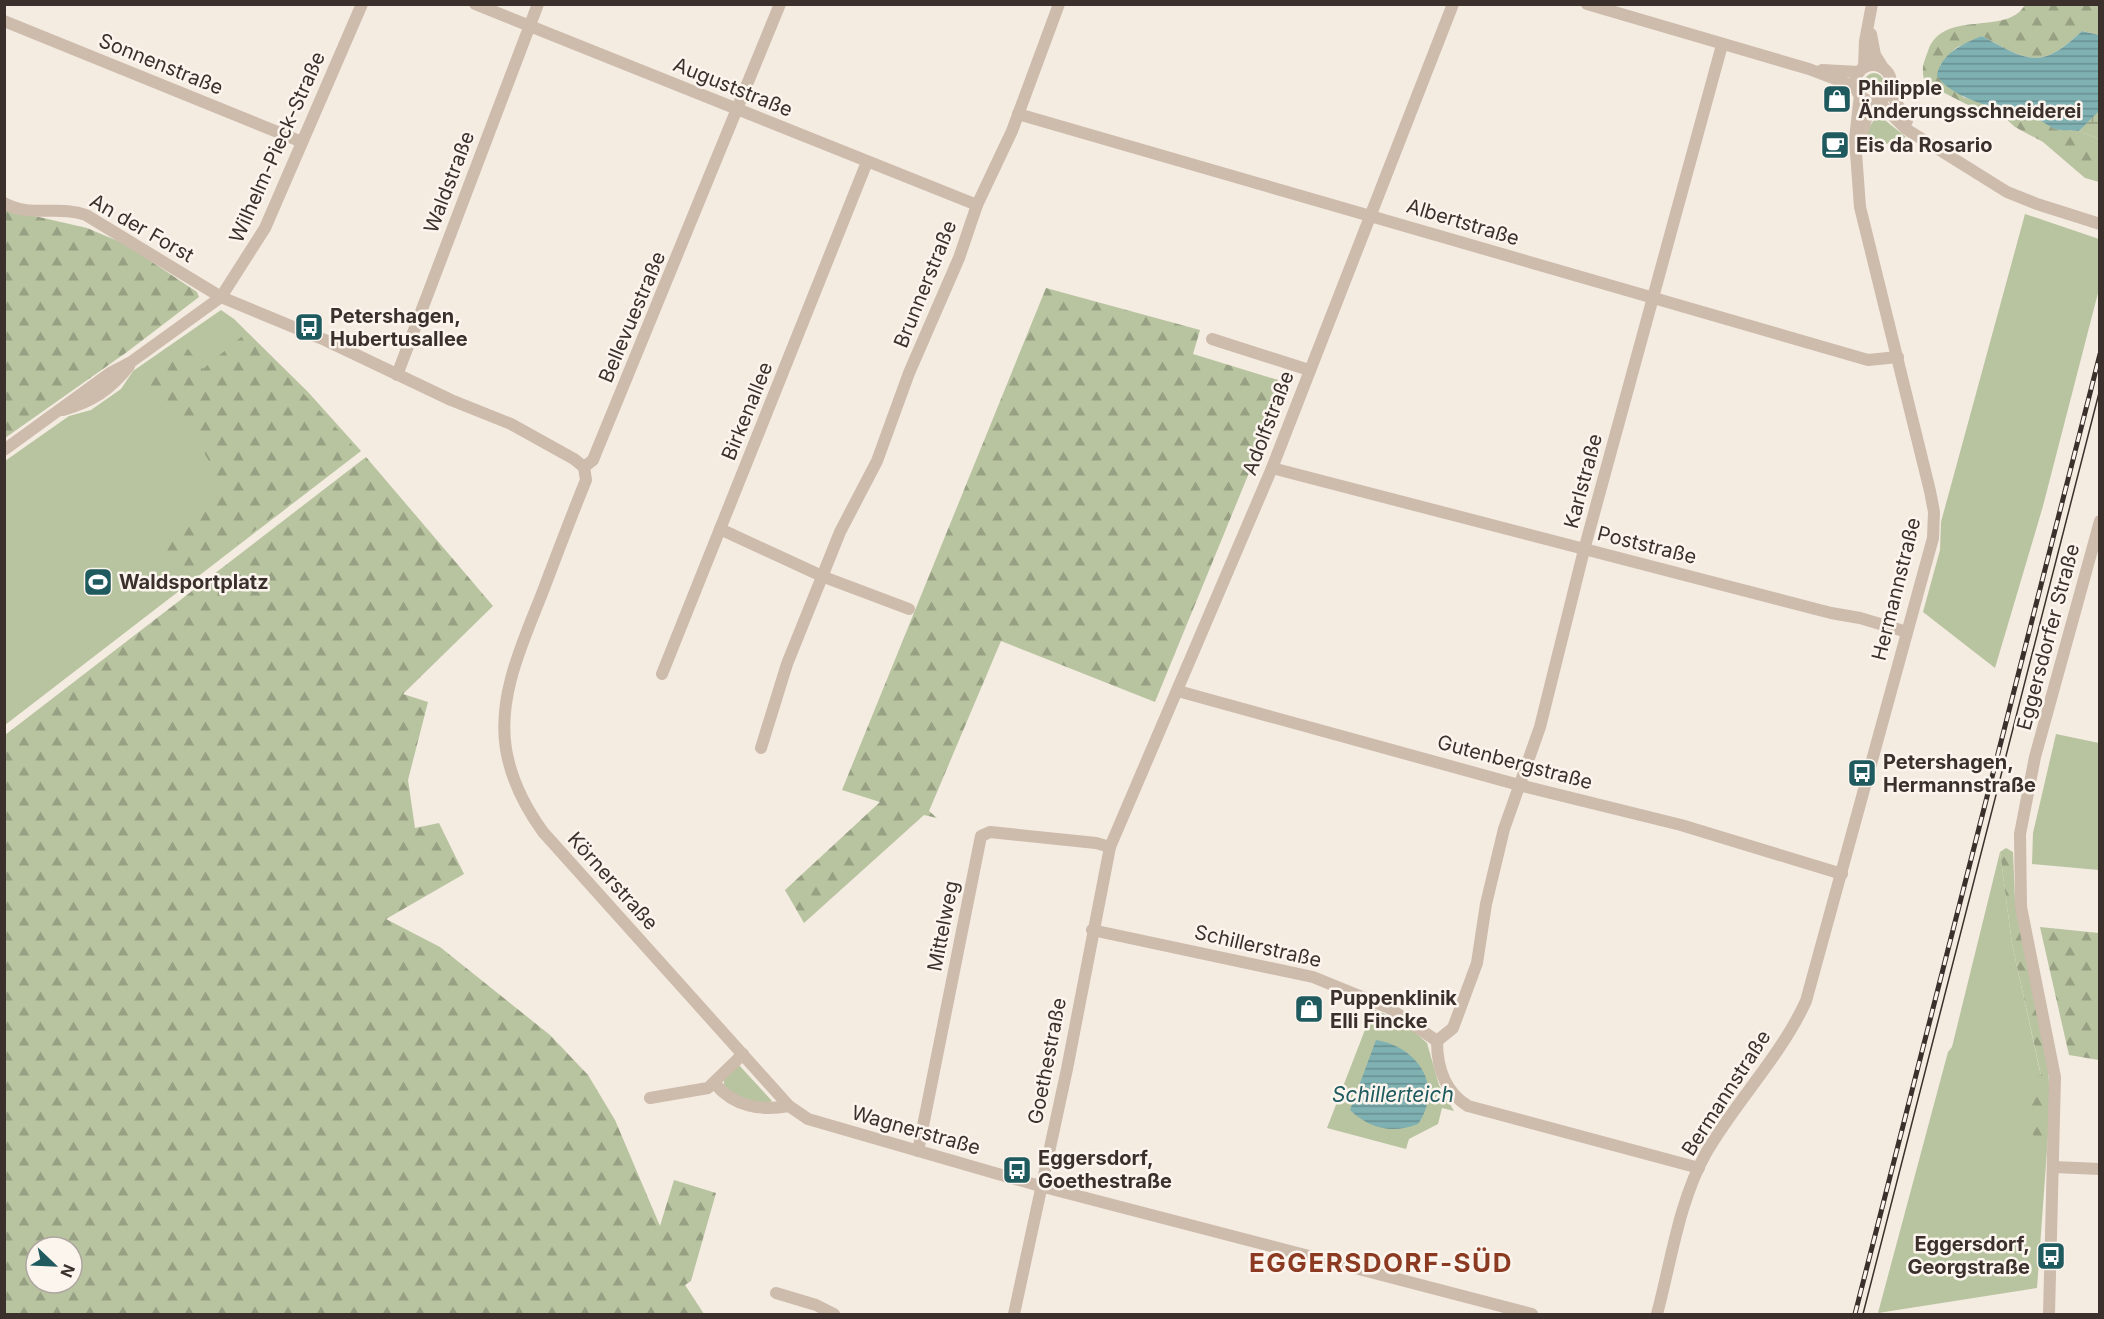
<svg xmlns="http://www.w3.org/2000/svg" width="2104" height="1319" viewBox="0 0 2104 1319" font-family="Inter,sans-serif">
<defs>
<pattern id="forest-firs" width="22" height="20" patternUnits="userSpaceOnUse" patternTransform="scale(1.5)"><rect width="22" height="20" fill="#b8c4a0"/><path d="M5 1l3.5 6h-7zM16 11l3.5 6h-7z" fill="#97a083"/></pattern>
<pattern id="wetland-marsh" width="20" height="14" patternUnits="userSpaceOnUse" patternTransform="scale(1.5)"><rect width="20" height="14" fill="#b8c4a0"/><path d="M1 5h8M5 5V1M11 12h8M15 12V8" fill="none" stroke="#97a083"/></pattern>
<pattern id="water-rules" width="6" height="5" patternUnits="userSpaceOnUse" patternTransform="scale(1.5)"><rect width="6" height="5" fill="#7fb0b2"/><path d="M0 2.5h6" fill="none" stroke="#699091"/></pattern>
</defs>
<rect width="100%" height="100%" fill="#f4ebe1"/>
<g fill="#b8c4a0">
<circle cx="1874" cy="83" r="10"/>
<polygon points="1876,116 1881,117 1906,137 1875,148 1864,147 1866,133"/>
<polygon points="2025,214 2099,239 2099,289 2043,506 1995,668 1923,612 1940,550 1941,522"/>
<polygon points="221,310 234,319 308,392 361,451 5,725 5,461 69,416 91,410 121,389 133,371"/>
<polygon points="2056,734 2099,743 2099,870 2032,864 2033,833"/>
<polygon points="2000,852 2012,944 2041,1076 2048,1137 2037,1288 1878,1313 1948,1052 1952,1047"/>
<polygon points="1373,1009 1402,1021 1427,1043 1439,1085 1454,1111 1442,1108 1438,1124 1409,1139 1406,1149 1327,1128"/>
<path d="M 738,1064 L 772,1101 C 759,1111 739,1096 725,1091 C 721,1077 728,1072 738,1064 Z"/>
</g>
<g fill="url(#forest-firs)" fill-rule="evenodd">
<path d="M 2025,5 L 2099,5 L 2099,35 L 2082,31 C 2041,70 2029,62 1982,36 L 1956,48 L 1940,65 L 1963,97 L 2008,112 L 2038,118 L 2055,129 L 2079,131 L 2099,139 L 2099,182 L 2085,178 L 2043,142 L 2015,127 L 2005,118 L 1966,104 L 1925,83 C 1921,69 1923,64 1928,51 C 1943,8 2006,37 2025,5 Z"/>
<polygon points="4,209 87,228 125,244 197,292 199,297 127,352 5,438"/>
<polygon points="1046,288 1200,330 1193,354 1278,380 1283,390 1155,702 1001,641 929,811 937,818 924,815 804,923 785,890 880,802 842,790"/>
<polygon points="246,333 358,451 184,585 155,549 203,510 216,474 182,413 151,401 139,382 185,345 203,369"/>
<path d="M 366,457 L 493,606 L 403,694 L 428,702 L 408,780 L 415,828 L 439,823 L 464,874 L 386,919 L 440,947 L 550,1035 L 588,1075 L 615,1120 L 660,1226 L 674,1180 L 716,1193 L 691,1281 L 685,1285 L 704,1314 L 5,1314 L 5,735 ZM 36,1247 L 72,1247 L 72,1283 L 36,1283 Z"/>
<polygon points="2006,848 2013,852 2015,900 2048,1064 2050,1103 2048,1137 2036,1140 2026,1122 2026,1079 2041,1075 2012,944 2000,852"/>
<polygon points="2040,927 2099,933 2099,1060 2069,1055"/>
</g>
<polygon fill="url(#wetland-marsh)" points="2099,110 2099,139 2079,131"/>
<g fill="url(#water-rules)">
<path d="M 2082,31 L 2099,35 L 2100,110 L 2079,131 C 2071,130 2062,131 2055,129 C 2048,126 2042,120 2034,118 C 2007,111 1954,101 1937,76 C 1940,54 1964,43 1982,36 C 2029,62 2041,70 2082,31 Z"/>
<path d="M 1376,1040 C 1418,1047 1444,1086 1418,1124 C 1392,1134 1370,1129 1350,1110 Z"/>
</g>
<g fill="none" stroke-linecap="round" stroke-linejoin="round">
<g stroke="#cdbbac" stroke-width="12">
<polyline points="475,4 977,205"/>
<polyline points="1587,4 1809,69 1856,87"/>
<polyline points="4,21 302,142"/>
<polyline points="1871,34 1875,55 1883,68"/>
<circle cx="1873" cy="83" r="18"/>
<polyline points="1864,67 1865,41 1872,4"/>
<polyline points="1822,70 1859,72"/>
<polyline points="1889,90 1907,121"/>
<polyline points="1877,100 1906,129 2007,192 2037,204 2100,224"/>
<polyline points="1018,114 1868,360 1898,357"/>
<polyline points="1861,136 1872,100"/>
<path d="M 4,203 C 30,218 60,205 86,215 L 221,297 L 325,340 L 451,400 L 511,424 L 574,459 L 584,467"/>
<polyline points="1212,339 1309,370"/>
<polyline points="397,375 538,4"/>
<path d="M 63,410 C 93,401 110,390 129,366"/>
<polyline points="4,450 110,373 131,362 221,297 265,228 362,4"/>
<path d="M 584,467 L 586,480 C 571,517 557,554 543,591 C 524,640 497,695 506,749 C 511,780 525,807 543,832 L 789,1106 L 808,1119 L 1040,1186 L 1532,1314"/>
<polyline points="584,467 593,460 597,450 780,4"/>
<polyline points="1272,468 1831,613 1860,618 1907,632"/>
<polyline points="720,529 824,577 909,609"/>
<polyline points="662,674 867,162"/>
<polyline points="1178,691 1519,785 1681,825 1842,874"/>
<polyline points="761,748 787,664 840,532 877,461 909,373 959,258 977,205 1012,131 1059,4"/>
<polyline points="1092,930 1313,977 1389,1008 1437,1041"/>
<polyline points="1437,1041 1453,1028 1477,963 1486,904 1504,829 1540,727 1584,550 1722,45"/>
<path d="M 1437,1041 C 1437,1067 1445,1092 1468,1106 L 1699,1168"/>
<path d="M 715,1084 C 735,1107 760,1111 789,1106"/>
<polyline points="650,1098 708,1088 743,1054"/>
<polyline points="918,1151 981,836 990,832 1096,843 1110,847"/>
<polyline points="2054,1167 2100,1169"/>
<polyline points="776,1293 816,1305 834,1314"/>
<polyline points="1014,1314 1067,1069 1110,847 1272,468 1453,4"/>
<path d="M 1657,1314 C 1671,1262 1679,1201 1706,1153 C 1736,1101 1781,1056 1806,1001 L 1933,538 L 1934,512 L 1930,491 L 1860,207 L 1855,139 L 1860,95"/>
<polyline points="2049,1314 2055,1077 2021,907 2020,834 2035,757 2100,521"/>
</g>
<polyline stroke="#3b302b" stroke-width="1.5" points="1863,1314 2100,389"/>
<g stroke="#3b302b" stroke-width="5">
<polyline id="rail" points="1855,1314 2100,354"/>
</g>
<use href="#rail" stroke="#fbf5ee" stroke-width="3" stroke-dasharray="9" stroke-linecap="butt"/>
</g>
<defs>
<g id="shop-square" transform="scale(1.5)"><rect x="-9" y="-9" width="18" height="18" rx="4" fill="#1f5a5e" stroke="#fbf5ee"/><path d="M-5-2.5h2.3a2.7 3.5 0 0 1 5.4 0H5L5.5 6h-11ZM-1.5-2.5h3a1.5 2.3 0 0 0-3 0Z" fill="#fff"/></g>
<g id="cafe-square" transform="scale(1.5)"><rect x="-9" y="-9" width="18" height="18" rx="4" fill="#1f5a5e" stroke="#fbf5ee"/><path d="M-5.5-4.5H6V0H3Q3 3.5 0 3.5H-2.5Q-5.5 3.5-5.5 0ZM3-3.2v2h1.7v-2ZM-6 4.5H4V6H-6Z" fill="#fff"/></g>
<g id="bus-square" transform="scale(1.5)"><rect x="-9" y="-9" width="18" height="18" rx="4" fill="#1f5a5e" stroke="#fbf5ee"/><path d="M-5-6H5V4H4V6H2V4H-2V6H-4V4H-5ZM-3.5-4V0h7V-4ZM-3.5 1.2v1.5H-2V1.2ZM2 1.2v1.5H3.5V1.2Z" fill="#fff"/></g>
<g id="stadium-square" transform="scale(1.5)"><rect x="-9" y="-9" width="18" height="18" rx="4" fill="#1f5a5e" stroke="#fbf5ee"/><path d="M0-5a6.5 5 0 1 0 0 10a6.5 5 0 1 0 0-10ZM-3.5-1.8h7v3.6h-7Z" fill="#fff"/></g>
</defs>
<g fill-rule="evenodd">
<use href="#shop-square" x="1837" y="99"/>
<use href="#cafe-square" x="1835" y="145"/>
<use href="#bus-square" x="309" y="327"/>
<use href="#stadium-square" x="98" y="582"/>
<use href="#bus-square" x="1862" y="773"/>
<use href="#shop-square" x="1309" y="1009"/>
<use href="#bus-square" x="1017" y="1170"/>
<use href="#bus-square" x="2051" y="1256"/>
</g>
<g text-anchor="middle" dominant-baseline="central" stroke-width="5" stroke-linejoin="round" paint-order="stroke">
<g font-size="20" fill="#3b302b" stroke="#fbf5ee">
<text transform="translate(161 64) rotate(22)">Sonnenstraße</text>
<text transform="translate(733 87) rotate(22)">Auguststraße</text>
<text transform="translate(277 147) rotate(-66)">Wilhelm-Pieck-Straße</text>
<text transform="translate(449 182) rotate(-69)">Waldstraße</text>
<text transform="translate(1463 222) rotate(17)">Albertstraße</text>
<text transform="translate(142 228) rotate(30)">An der Forst</text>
<text transform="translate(925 284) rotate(-68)">Brunnerstraße</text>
<text transform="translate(632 317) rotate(-67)">Bellevuestraße</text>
<text transform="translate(747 411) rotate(-68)">Birkenallee</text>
<text transform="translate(1268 423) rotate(-69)">Adolfstraße</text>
<text transform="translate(1583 481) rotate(-75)">Karlstraße</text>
<text transform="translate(1647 545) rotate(14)">Poststraße</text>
<text transform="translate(1896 589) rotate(-76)">Hermannstraße</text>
<text transform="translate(2048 637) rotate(-75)">Eggersdorfer Straße</text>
<text transform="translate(1515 762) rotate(15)">Gutenbergstraße</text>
<text transform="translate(613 881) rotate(48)">Körnerstraße</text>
<text transform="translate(943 926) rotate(-79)">Mittelweg</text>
<text transform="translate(1258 946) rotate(13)">Schillerstraße</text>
<text transform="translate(1047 1061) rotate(-79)">Goethestraße</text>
<text transform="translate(1726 1093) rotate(-57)">Bermannstraße</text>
<text transform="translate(916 1130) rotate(16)">Wagnerstraße</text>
</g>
<g font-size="20" font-weight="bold" fill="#3b302b" stroke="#fbf5ee" text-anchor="start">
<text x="1858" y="88">Philipple<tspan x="1858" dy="23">Änderungsschneiderei</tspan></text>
<text x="1856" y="145">Eis da Rosario</text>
<text x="330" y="316">Petershagen,<tspan x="330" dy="23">Hubertusallee</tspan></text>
<text x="119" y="582">Waldsportplatz</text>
<text x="1883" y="762">Petershagen,<tspan x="1883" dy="23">Hermannstraße</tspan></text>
<text x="1330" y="998">Puppenklinik<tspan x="1330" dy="23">Elli Fincke</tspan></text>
<text x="1038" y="1158">Eggersdorf,<tspan x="1038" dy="23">Goethestraße</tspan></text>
<text x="2030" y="1244" text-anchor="end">Eggersdorf,<tspan x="2030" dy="23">Georgstraße</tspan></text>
</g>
<g font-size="21" font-style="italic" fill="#1f5a5e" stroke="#fbf5ee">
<text x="1393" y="1094">Schillerteich</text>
</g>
<g font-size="26" font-weight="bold" letter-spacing="1.5" fill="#8c3b22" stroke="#fbf5ee">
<text x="1381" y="1262">EGGERSDORF-SÜD</text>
</g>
</g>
<rect width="2104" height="1319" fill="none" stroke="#3b302b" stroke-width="12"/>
<g transform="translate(54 1265) rotate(113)"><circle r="28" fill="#fbf5ee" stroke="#aea6a0" stroke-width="1.5"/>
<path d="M0-4.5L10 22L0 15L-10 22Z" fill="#1f5a5e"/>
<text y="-9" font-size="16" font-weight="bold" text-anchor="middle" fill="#3b302b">N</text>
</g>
</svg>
